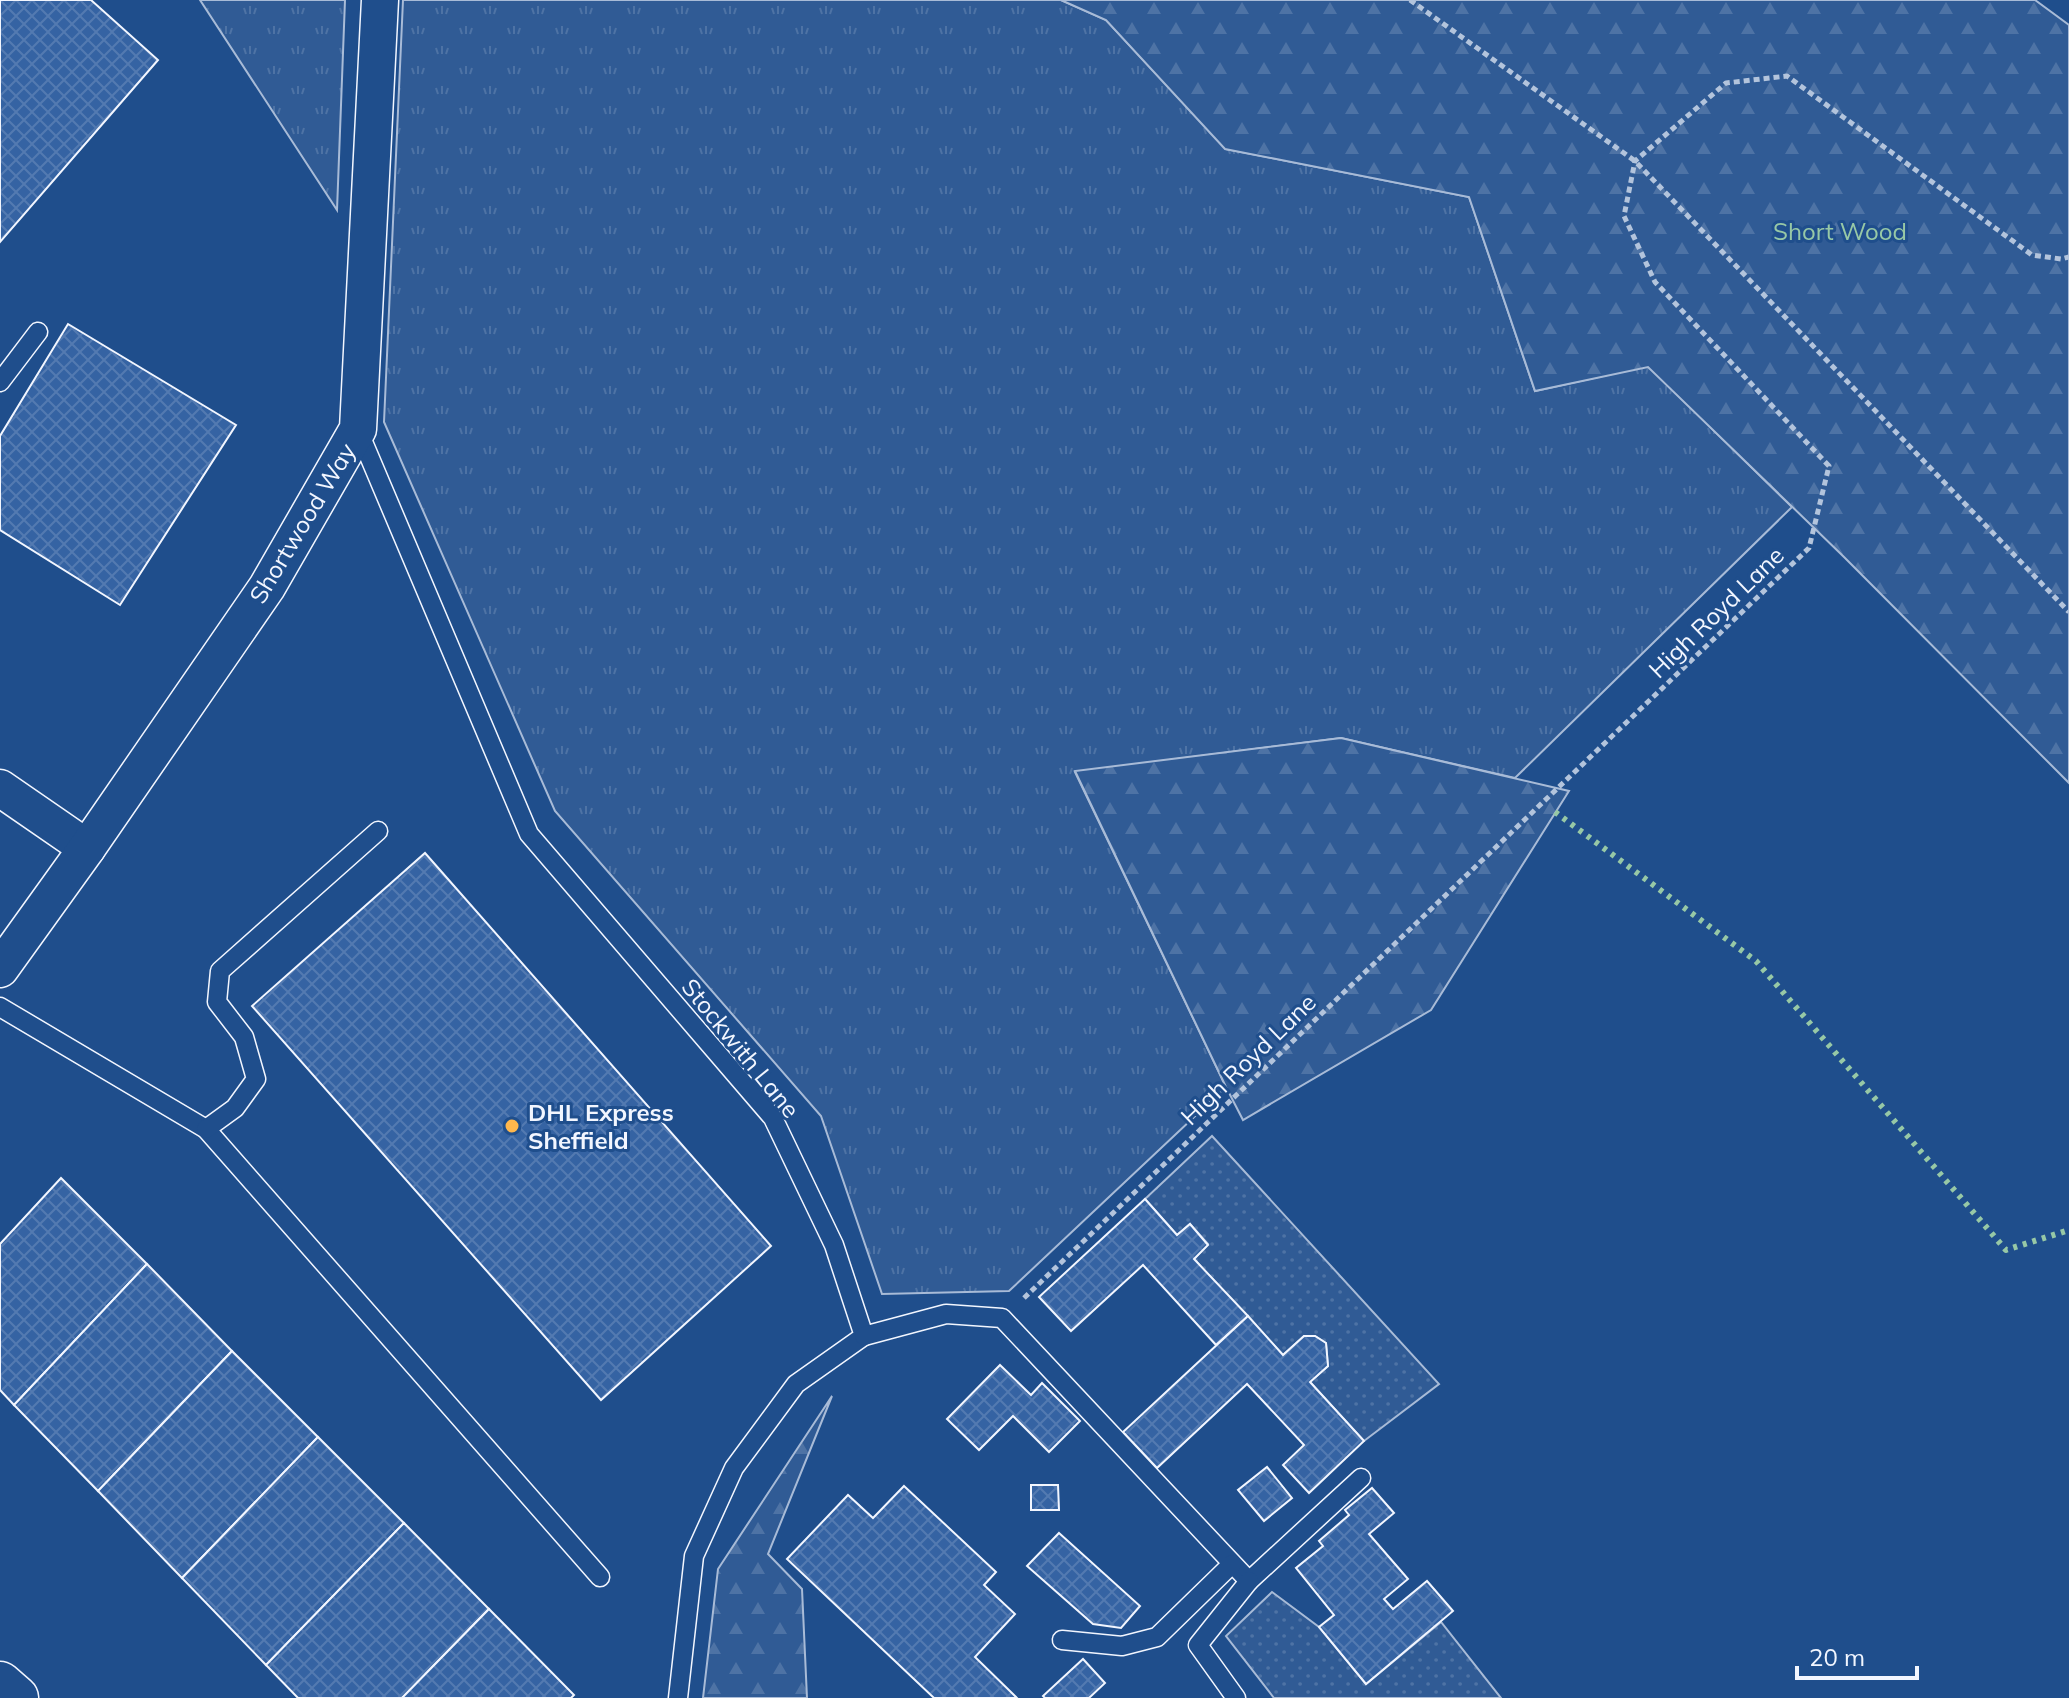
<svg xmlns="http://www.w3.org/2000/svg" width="2069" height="1698" viewBox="0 0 2069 1698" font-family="Mulish,sans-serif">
<defs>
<pattern id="grass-tufts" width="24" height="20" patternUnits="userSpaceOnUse" patternTransform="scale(2)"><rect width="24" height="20" fill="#305b95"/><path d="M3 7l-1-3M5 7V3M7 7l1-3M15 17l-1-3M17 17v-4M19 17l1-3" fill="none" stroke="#4e73a5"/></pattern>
<pattern id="forest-firs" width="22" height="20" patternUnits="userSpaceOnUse" patternTransform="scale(2)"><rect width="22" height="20" fill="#305b95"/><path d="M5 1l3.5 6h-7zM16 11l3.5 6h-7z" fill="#4e73a5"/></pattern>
<pattern id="park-dots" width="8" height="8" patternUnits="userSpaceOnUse" patternTransform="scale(2)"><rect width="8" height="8" fill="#305b95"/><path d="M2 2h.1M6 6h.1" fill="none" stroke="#4e73a5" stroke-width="1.8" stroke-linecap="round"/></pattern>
<pattern id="building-cross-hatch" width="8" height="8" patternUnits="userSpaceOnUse" patternTransform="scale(2)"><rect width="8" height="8" fill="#3563a3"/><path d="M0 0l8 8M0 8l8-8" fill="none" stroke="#537ab1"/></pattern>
</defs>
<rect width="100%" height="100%" fill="#1f4e8c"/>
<g fill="url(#grass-tufts)" stroke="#a8bbd7" stroke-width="2">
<polygon points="200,0 345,0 337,210"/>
<polygon points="403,0 1061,0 1106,20 1226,149 1469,197 1535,391 1648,366 1792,507 1515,778 1341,738 1075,772 1226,1087 1009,1291 882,1294 821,1116 555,811 384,422"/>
</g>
<g fill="url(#forest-firs)" stroke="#a8bbd7" stroke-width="2">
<polygon points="1061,0 2035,0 2069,25 2069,783 1844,557 1648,367 1535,391 1469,197 1225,149 1106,20"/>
<polygon points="1341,738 1569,791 1431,1010 1243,1120 1226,1087 1075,771"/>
<polygon points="832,1396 768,1554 802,1589 807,1698 703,1698 718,1569"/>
</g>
<g fill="url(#park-dots)" stroke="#a8bbd7" stroke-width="2">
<polygon points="1212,1136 1439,1384 1364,1441 1310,1382 1328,1366 1326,1343 1315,1336 1304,1336 1283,1355 1194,1259 1208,1244 1190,1224 1177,1235 1145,1199"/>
<polygon points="1272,1592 1319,1627 1366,1684 1441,1622 1501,1698 1274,1698 1226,1636"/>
</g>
<g fill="url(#building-cross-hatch)" stroke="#f2f6ff" stroke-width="2">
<polygon points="0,0 91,0 158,60 0,242"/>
<polygon points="68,324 236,425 120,605 0,530 0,436"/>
<polygon points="425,853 771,1246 601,1400 252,1006"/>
<polygon points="61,1178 147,1264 14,1405 0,1390 0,1244"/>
<polygon points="1145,1199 1177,1235 1190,1224 1208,1245 1194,1259 1248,1316 1216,1345 1143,1265 1071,1331 1039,1297"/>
<polygon points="147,1264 232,1351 98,1491 14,1405"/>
<polygon points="1248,1316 1283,1355 1304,1336 1315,1336 1326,1343 1328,1366 1310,1382 1364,1441 1309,1493 1283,1465 1304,1445 1247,1384 1157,1468 1123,1432"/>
<polygon points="232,1351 318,1437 182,1578 98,1491"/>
<polygon points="1000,1365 1031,1395 1042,1383 1080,1421 1049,1452 1013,1416 979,1450 947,1419"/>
<polygon points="318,1437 404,1523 266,1665 182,1578"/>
<polygon points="1267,1467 1292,1498 1264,1521 1238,1490"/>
<polygon points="1031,1485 1058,1485 1059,1510 1031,1510"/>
<polygon points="904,1486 996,1572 984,1585 1015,1614 975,1657 1017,1698 934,1698 787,1559 848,1495 873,1518"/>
<polygon points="1372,1488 1394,1513 1369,1534 1408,1579 1384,1599 1393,1609 1427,1581 1453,1611 1366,1684 1319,1627 1334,1615 1296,1568 1323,1546 1319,1541 1349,1515 1345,1510"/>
<polygon points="404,1523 489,1609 402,1698 298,1698 266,1665"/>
<polygon points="1059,1533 1140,1606 1121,1628 1093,1624 1027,1566"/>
<polygon points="489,1609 574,1695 571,1698 402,1698"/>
<polygon points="1083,1659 1105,1683 1089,1698 1045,1698 1043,1696"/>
</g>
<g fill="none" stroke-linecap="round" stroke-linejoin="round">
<g stroke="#f2f6ff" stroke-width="21">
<g id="service">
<polyline points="0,382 38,332"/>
<polyline points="358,430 529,834 773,1118 834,1245 864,1336 796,1384 734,1468 694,1556 678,1698"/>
<polyline points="0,1007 206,1129 600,1577"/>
<polyline points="206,1129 235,1108 256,1079 244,1037 217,1002 220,971 378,831"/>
<polyline points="864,1336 946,1314 1002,1318 1249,1581 1361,1478"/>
<polyline points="1062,1640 1122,1646 1157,1637 1232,1564"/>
<polyline points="1236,1698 1198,1645 1249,1581"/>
</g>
</g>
<g stroke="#f2f6ff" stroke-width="39">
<g id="minor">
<polyline points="0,788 87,848"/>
<polyline points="0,969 87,848 267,587 358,429 380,0"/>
</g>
</g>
<g stroke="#f2f6ff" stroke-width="47">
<polyline id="trunk" points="0,1684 16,1698"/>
</g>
<g stroke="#b3c4dc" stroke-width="5" stroke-dasharray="6 4" stroke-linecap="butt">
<polyline points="1410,0 1635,161 2069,612"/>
<polyline points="1024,1298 1809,548 1829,466 1655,282 1624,216 1635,161 1726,83 1787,76 2032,255 2061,259 2069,257"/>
</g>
<use href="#service" stroke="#1f4e8c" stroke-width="18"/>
<use href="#minor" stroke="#1f4e8c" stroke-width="36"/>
<use href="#trunk" stroke="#1f4e8c" stroke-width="44"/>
<polyline stroke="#97c8a6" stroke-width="6" stroke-dasharray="4 6" stroke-linecap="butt" points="1555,812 1756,961 2006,1250 2069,1230"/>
</g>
<circle fill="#ffb74d" stroke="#1f4e8c" stroke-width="3" cx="512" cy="1126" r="8"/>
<g text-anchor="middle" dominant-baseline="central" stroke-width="6" stroke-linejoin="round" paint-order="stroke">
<g font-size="24" fill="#97c8a6" stroke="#1f4e8c">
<text x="1840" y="231">Short Wood</text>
</g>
<g font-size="24" fill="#f2f6ff" stroke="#1f4e8c">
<text transform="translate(302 523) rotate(-59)">Shortwood Way</text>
<text transform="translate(1716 612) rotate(-44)">High Royd Lane</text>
<text transform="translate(741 1048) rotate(51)">Stockwith Lane</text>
<text transform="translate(1248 1059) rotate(-44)">High Royd Lane</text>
</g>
<g font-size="24" font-weight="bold" fill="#f2f6ff" stroke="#1f4e8c" text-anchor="start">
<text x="528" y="1112">DHL Express<tspan x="528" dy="28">Sheffield</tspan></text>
</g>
</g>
<path d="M1797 1666v12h120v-12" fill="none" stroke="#f2f6ff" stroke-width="4"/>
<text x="1809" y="1666" font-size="24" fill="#f2f6ff" stroke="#1f4e8c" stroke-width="6" paint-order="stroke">20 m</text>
</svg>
